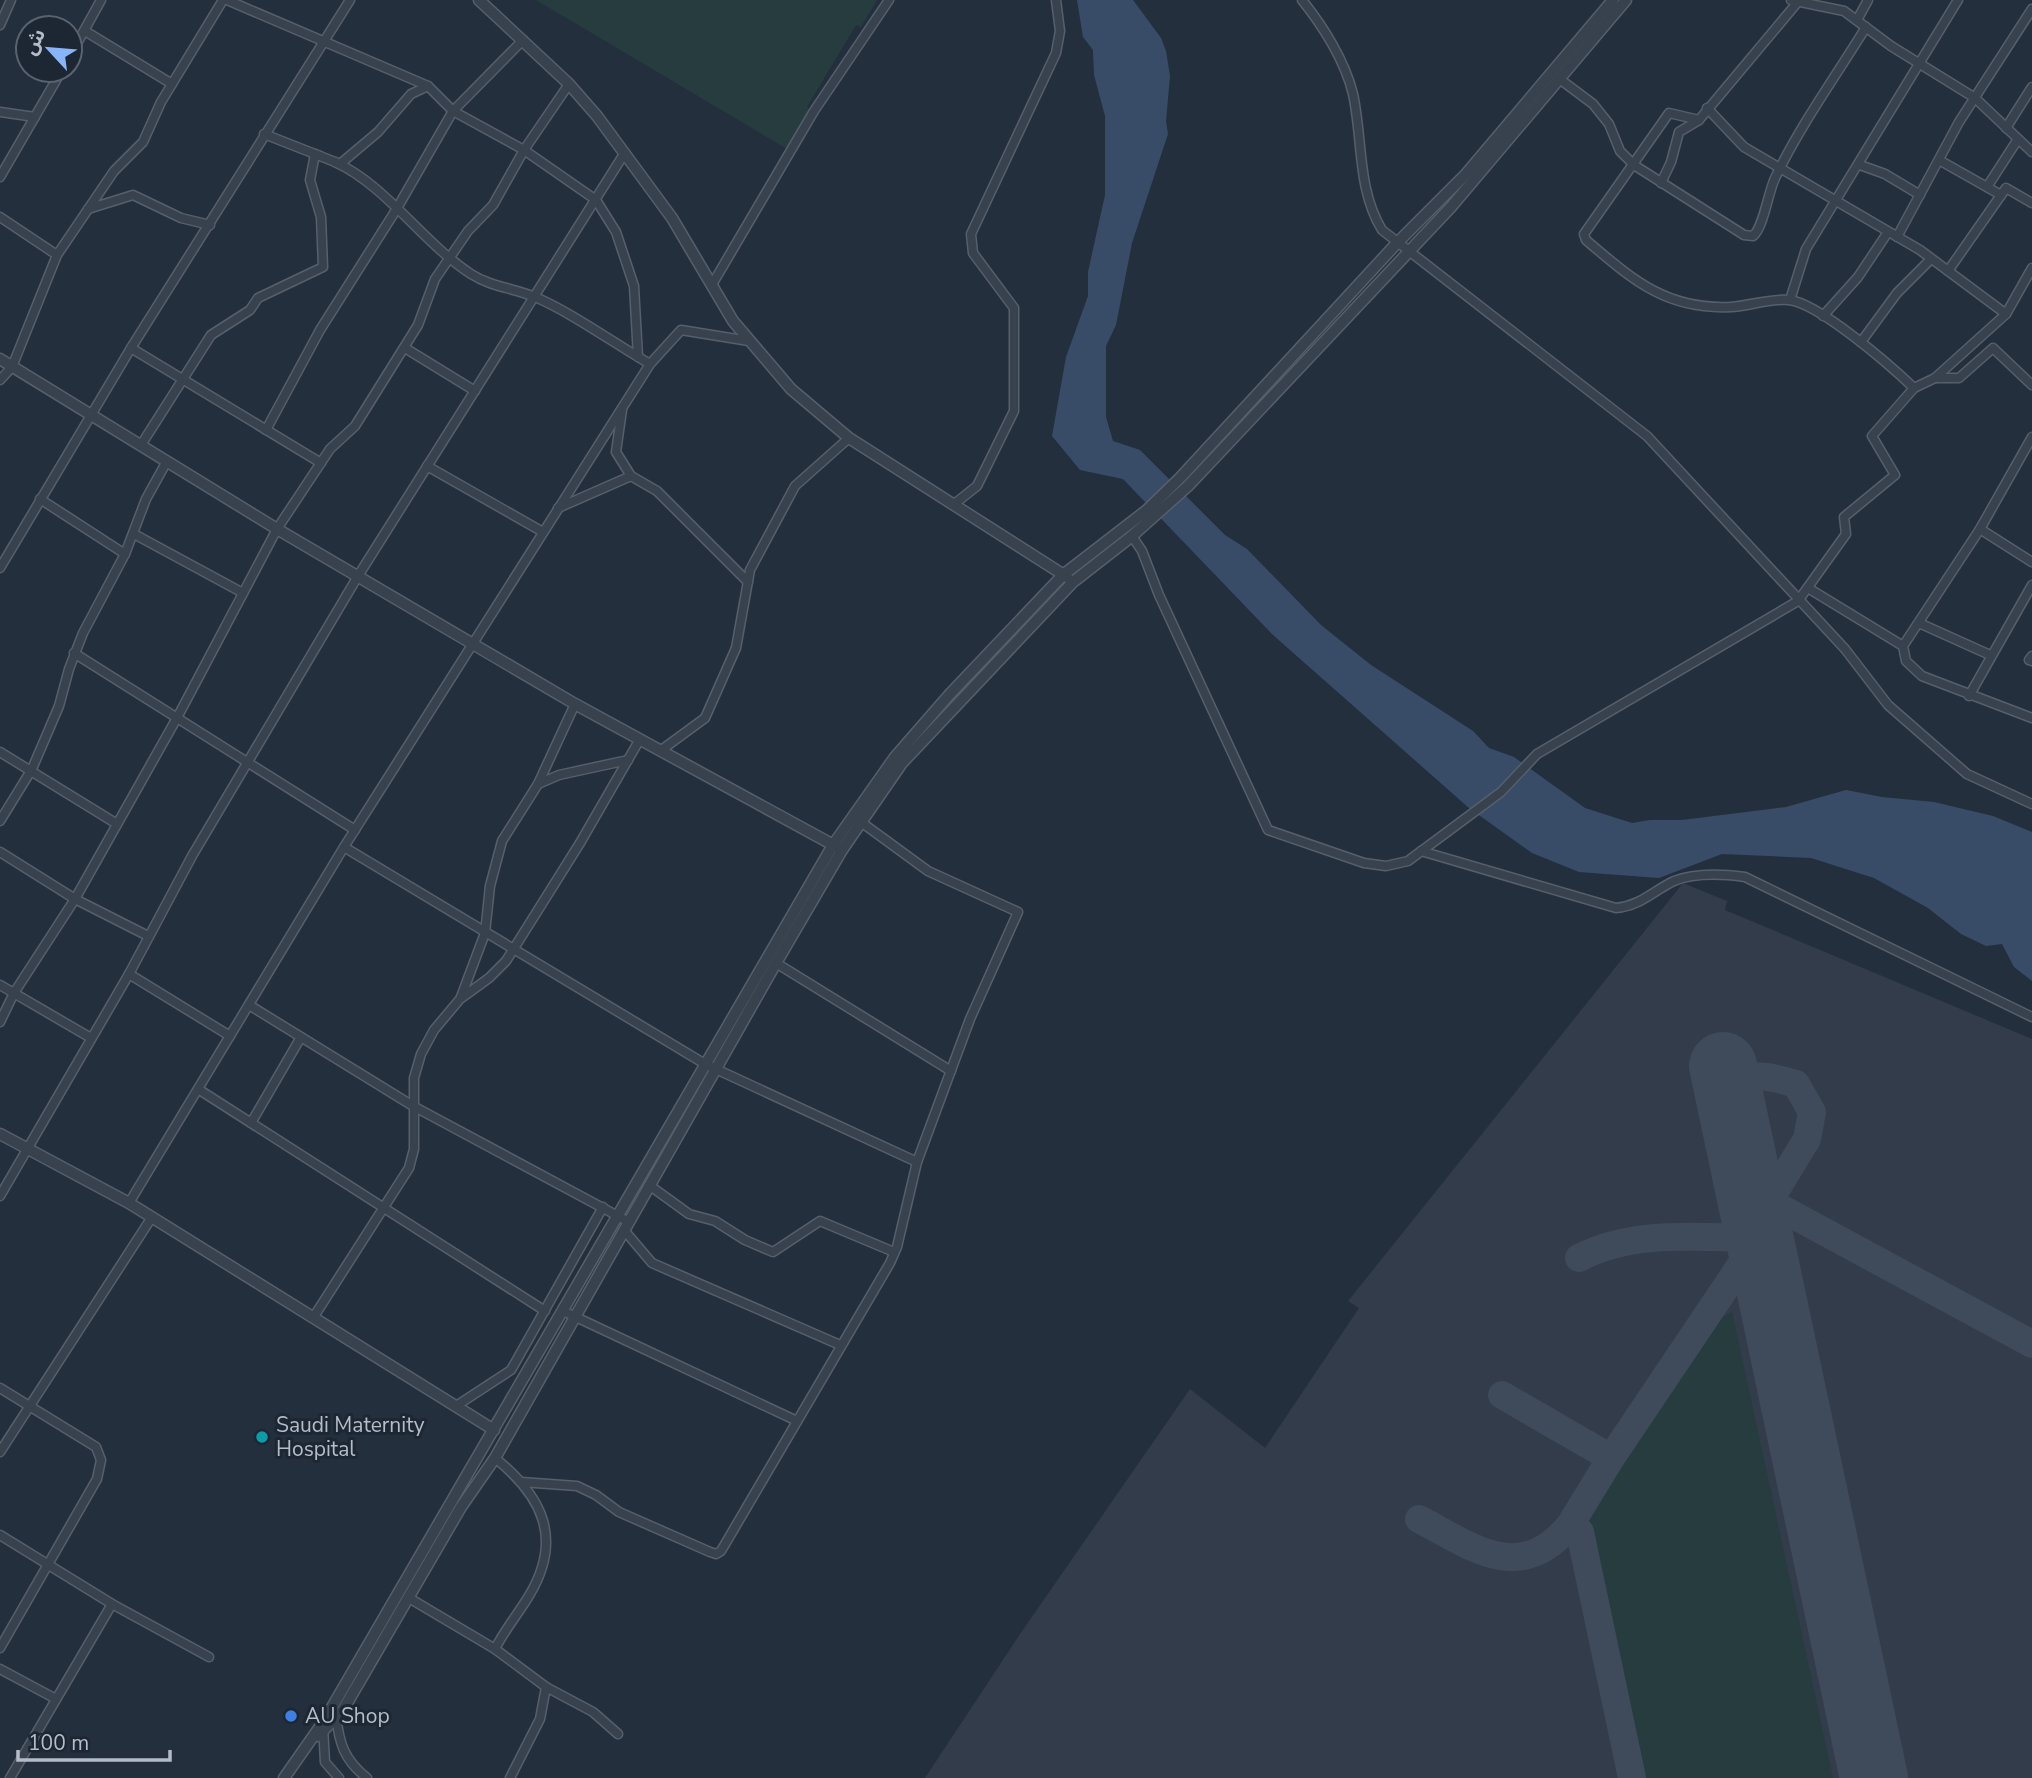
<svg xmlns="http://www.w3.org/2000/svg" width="2032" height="1778" viewBox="0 0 2032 1778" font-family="'Nunito Sans','Noto Sans Arabic',sans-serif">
<rect width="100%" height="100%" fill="#242f3e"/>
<polygon fill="#323c4b" points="1683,883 1727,901 1725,910 2032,1039 2032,1778 925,1778 1018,1637 1190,1389 1265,1448 1359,1308 1348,1301"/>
<g fill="#263c3f">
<polygon points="536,0 877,0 861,27 856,25 807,107 810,110 787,149"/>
<polygon points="1732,1312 1833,1778 1638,1778 1596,1582 1587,1519 1713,1323"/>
</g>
<polygon fill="#394c67" points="1077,0 1133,0 1161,38 1166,51 1170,76 1166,121 1168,134 1132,243 1116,325 1106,346 1106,417 1113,441 1140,450 1225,535 1247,549 1321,625 1371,665 1473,731 1489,748 1514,757 1585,808 1632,823 1650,820 1682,820 1786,807 1846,790 1882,797 1934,802 1993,816 2032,832 2032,981 2014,967 2002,944 1986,946 1961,934 1928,908 1874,878 1811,858 1722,854 1659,878 1579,872 1532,853 1469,808 1273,635 1123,479 1080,470 1052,436 1066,357 1088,296 1088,272 1105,195 1105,116 1094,75 1093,50 1083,37"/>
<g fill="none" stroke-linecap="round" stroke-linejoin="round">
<g stroke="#3f4a5a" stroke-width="28">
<polyline points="1749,1191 2032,1344"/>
<path d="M 1579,1258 C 1634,1229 1699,1238 1759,1238"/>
<polyline points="1502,1395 1611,1458 1570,1525"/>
<path d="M 1611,1458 L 1759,1238 L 1768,1203 L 1807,1139 L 1812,1112 L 1796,1084 C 1769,1076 1752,1070 1728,1088"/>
<path d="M 1419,1519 C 1474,1548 1520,1585 1570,1525 L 1580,1532 L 1632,1778"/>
</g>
<polyline stroke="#3f4a5a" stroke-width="68" points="1723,1066 1874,1778"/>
<g stroke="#565f6c" stroke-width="11">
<g id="minor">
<polyline points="227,0 428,86 453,111 524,150 596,200 616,232 634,286 638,357"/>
<path d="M 1302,0 C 1323,26 1345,61 1353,94 C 1363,140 1357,189 1382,230 L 1647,436 L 1845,649 L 1888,705 L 1967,774 L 2032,804"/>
<polyline points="1791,0 1844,11 1891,46 1975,98 2032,152"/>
<polyline points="1857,20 1868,0"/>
<polyline points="0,25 11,0"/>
<polyline points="85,31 172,84"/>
<polyline points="70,56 101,0"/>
<path d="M 1561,80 L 1593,104 L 1609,124 L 1620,151 L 1634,165 L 1744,235 L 1753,236 C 1764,227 1768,191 1776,176 C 1801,124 1836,76 1866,27"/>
<polyline points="1707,108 1744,147 1920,250 2006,314"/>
<polyline points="0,112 35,117"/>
<path d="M 1699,120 L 1669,113 L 1584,234 L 1586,240 C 1633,280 1666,310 1731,307 C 1749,306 1771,298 1789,300 C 1819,303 1891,366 1914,388 L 1935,378 L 2006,314 L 2032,268"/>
<polyline points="2006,128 2032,87"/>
<polyline points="264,134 320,156"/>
<polyline points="1939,160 2001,195"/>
<path d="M 335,162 C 386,185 423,243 471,274 C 491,287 514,288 535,297 C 571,312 615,344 650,364"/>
<polyline points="1860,165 1885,174 1920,195"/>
<polyline points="0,177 62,70"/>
<polyline points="1661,183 1671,162 1679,132 1699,120 1797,3"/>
<polyline points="1987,187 2018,139"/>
<polyline points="88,209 133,195 181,218 210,225"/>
<polyline points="0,217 57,255"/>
<polyline points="1897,237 1959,122 2032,9"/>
<polyline points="1948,271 2006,188 2032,203"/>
<polyline points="713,283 814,111 889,0"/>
<polyline points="1790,300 1806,249 1958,0"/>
<polyline points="1823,316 1858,277 1888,232"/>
<polyline points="1861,342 1897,293 1931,259"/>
<polyline points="131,348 321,463"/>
<polyline points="405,348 475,391"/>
<polyline points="1935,378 1959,378 1993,348 2032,385"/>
<polyline points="0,380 12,367 57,255 114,171 143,142 161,102 223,0"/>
<polyline points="622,410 616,452 631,476"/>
<polyline points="266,430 320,330 396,210 453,111 523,40"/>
<polyline points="2032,437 1980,529 1903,646 1906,661 1922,676 2032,718"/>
<polyline points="141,445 211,335 250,310 258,298 323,267 321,217 310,180 315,154 340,164 378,132 411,94 428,86"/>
<polyline points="427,466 543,532"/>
<polyline points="40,499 125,554"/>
<polyline points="953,505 977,486 1014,411 1014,308 973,253 971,234 1056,53 1060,31 1056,0"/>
<polyline points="558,508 631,476 657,491 748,582"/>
<polyline points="1980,529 2032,562"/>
<polyline points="134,534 243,593"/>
<polyline points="1132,536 1142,551 1159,595 1268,830 1364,863 1386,866 1408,861 1501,792 1537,754 1798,601 1846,534 1844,517 1895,475 1872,436 1914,388"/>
<polyline points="0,568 131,348 350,0"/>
<polyline points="1808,588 1903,646"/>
<polyline points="1919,623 1990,655"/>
<polyline points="74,653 355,830"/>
<polyline points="2032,656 2029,660 2032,661"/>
<polyline points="1969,696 2032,585"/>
<polyline points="660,751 705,718 736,648 750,570 795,486 849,438"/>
<polyline points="0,752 117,824"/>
<polyline points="538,784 559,775 628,760"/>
<polyline points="0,821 32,769 59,706 69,669 83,633 125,554 146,499 167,461"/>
<polyline points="344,847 705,1064 917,1162"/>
<path d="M 1421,851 L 1616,908 C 1640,906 1653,891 1674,881 C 1696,872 1723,874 1745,877 L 2032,1017"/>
<polyline points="0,852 75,899 148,936"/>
<polyline points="776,963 951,1071"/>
<polyline points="129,974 230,1036"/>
<polyline points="0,985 91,1038"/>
<polyline points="461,997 485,933 490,886 502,841 538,784 575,704"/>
<polyline points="249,1005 413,1106 629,1222"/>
<polyline points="0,1022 14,993 75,899 178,716 277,529 330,449 355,426 418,325 435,279 468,231 493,205 524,150 569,84"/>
<polyline points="198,1089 545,1311"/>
<polyline points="251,1123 301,1037"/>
<polyline points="649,1185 689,1214 715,1221 745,1240 773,1252 820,1221 894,1252"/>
<polyline points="0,1196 129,974 192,856 358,576 624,154"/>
<polyline points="129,1203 344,847 650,364 681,330 749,341"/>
<polyline points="624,1230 652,1263 840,1345"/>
<polyline points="563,1311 797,1421"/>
<polyline points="313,1318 409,1168 414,1149 414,1078 421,1054 434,1030 460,999 489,978 506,961 580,843 640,739"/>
<polyline points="0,1388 96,1447 101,1460 97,1479 0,1648"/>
<polyline points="456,1406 511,1370 603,1207"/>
<polyline points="0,1452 152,1217"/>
<polyline points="521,1482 577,1486 596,1495 619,1512 710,1552 716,1554 721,1551 890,1263 897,1247 917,1162 970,1019 1018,912 928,871 861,822"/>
<polyline points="0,1535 112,1604 209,1657"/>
<polyline points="409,1598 495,1649 546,1687 593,1712 618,1734"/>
<path d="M 495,1649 C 505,1629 519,1613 530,1594 C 563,1538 542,1496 495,1458"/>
<polyline points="0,1669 56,1699"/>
<path d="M 336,1715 C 339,1743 344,1760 367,1778"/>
<polyline points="323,1727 325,1762 339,1778"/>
<polyline points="10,1778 112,1604"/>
<polyline points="510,1778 540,1719 546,1687"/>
</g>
</g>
<g stroke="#565f6c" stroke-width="13">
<g id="tertiary">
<polyline points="479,0 569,84 597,116 672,218 733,321 791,389 849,438 1067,577"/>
<polyline points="0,359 277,529 575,704 837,847"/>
<polyline points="0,1134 129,1203 494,1430"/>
<polyline points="318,1736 343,1710 461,1507 495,1458 776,963 842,850 902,763 1073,582 1132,536 1188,486 1451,207 1626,0"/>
<polyline points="284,1778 324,1721 833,845 895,757 949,695 1063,575 1147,510 1180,478 1397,243 1466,174 1613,0"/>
</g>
</g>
<use href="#minor" stroke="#38414e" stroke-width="8"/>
<use href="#tertiary" stroke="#38414e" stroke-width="10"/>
</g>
<circle fill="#0f9aa8" stroke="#1d2633" stroke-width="2.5" cx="262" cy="1437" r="7"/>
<circle fill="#3f7fe0" stroke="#1d2633" stroke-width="2.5" cx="291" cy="1716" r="7"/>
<g text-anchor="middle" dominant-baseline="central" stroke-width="6" stroke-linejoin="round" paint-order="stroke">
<g font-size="21" fill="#b4bcc9" stroke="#1d2633" text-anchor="start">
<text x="276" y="1425">Saudi Maternity<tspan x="276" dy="24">Hospital</tspan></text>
<text x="305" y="1716">AU Shop</text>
</g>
</g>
<g transform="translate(49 49) rotate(296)"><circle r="33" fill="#1d2633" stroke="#59626f" stroke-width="2"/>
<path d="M0-5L12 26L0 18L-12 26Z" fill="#8ab4f8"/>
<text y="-10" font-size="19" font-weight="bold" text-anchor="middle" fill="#b4bcc9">ش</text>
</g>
<path d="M18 1750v10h152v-10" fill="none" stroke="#b4bcc9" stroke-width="3.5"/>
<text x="28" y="1750" font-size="21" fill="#b4bcc9" stroke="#1d2633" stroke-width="5" paint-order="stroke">100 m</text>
</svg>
